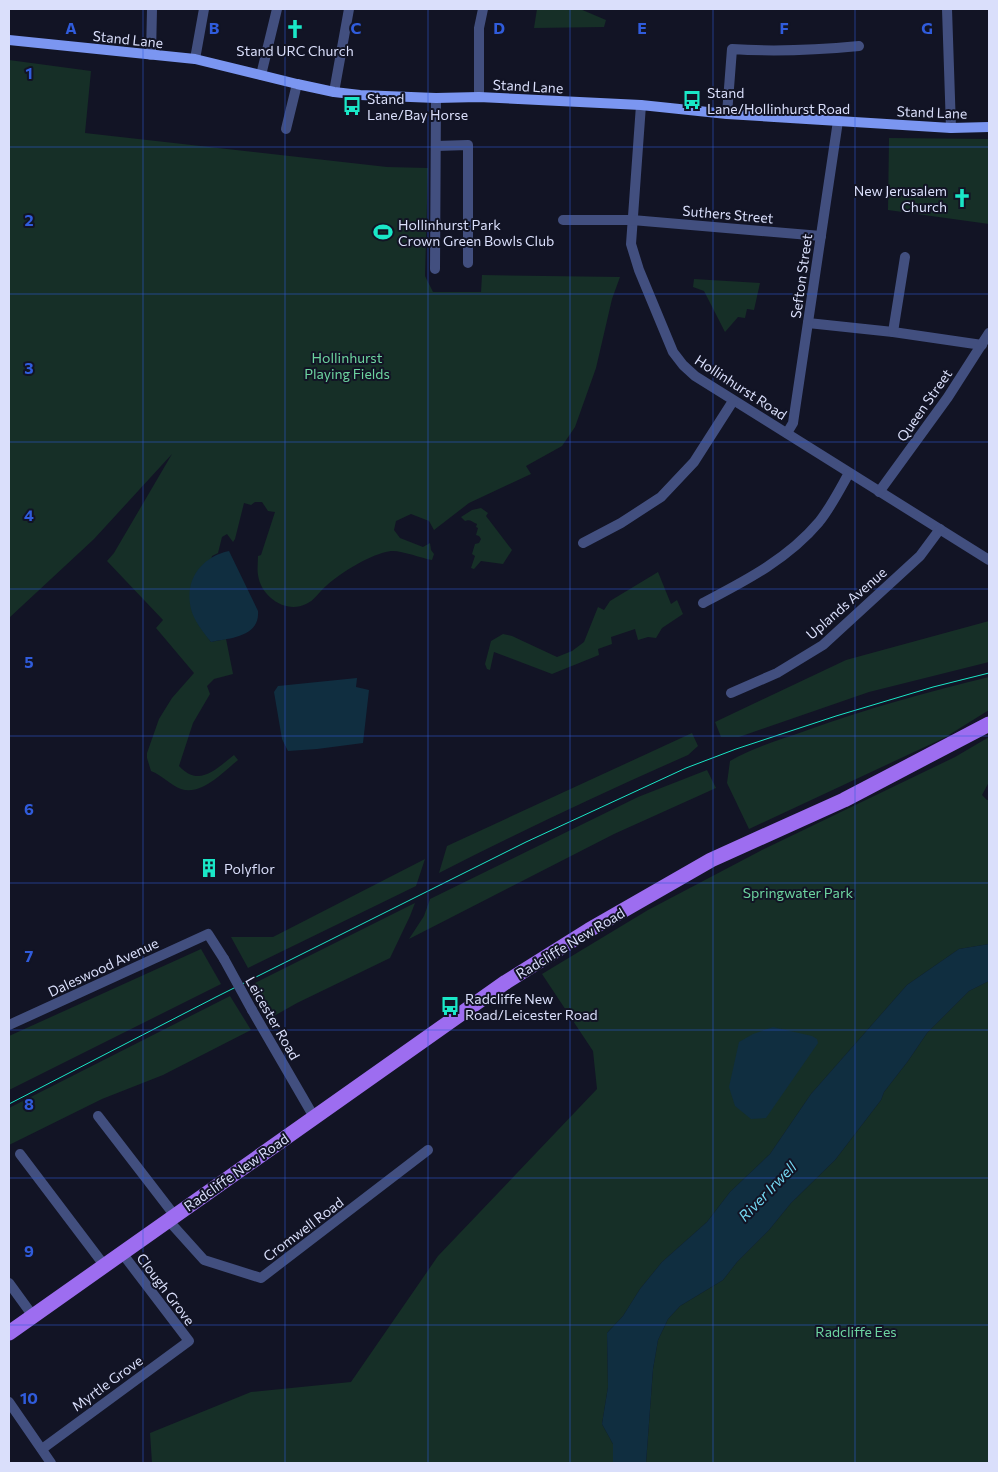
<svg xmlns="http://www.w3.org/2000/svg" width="998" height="1472" viewBox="0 0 998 1472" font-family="Commissioner,sans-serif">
<rect width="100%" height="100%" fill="#121425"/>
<g fill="#162f27">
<polygon points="537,9 580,9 606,20 604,27 534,28"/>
<path d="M 9,60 L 91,71 L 85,133 L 387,167 L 428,168 L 425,276 L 433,292 L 481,292 L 482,275 L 620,277 L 612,299 L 596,368 L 575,427 L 562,446 L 526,466 L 531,474 L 469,503 L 434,530 L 429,521 L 411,514 L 396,521 L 394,530 L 400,538 L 423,547 L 430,543 L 431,550 L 434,554 L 432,560 C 421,558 401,550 391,551 C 370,554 342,572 326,586 C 320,591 314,601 306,604 C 286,614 261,597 258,575 C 257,569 258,562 258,556 L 261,555 L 275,512 L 268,511 L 262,502 L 255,502 L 251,505 L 244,503 L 235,539 L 233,542 L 227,534 L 222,537 L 218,553 L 212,556 L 198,624 L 211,642 L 226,639 L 233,674 L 214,679 L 207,686 L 210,694 L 193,723 L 179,766 C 199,788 216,769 234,755 L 238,760 C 224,771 202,796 181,789 C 170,785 162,775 151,771 L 147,758 L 147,753 L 159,719 L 172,698 L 194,673 L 156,628 L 163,620 L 107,561 L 114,553 L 172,454 L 94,539 L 9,618 Z"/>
<polygon points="889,138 988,139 989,224 888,210"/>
<polygon points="694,279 760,283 754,310 747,309 745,318 738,317 725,332 704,291 693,287"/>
<path d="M 481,508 L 488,513 L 486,516 L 512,550 L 503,564 L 481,561 L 474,569 L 471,568 L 475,556 L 472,554 L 475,544 L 479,543 L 481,539 L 479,536 L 476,535 L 478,528 L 476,527 L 477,524 C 472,522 470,519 465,521 L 461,517 L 472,510 Z"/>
<polygon points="658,572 671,604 677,600 683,614 662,628 656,638 648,637 638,640 635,629 611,637 612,644 598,649 599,655 552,674 494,652 490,670 487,669 485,664 491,641 503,634 512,636 557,657 572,651 584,642 598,607 604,610 610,601"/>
<polygon points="989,621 989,662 869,692 739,737 721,737 715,722 846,660"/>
<path d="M 989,677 L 989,710 L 944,738 L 749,829 L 727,783 L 730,761 C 753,747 780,740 805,731 C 865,709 927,692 989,677 Z"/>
<path d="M 692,733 L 698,746 L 688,755 C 604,792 521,831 439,873 L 447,846 Z"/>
<polygon points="989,737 989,782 982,795 987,800 989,800 989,944 959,949 907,985 811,1094 770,1154 730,1192 707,1222 662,1262 640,1289 623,1316 607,1333 608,1387 602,1424 613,1444 613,1463 152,1463 150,1433 251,1392 351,1382 438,1256 597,1089 593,1051 542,974 648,910 762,850 955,757"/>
<polygon points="707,770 716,788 614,834 409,939 424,916 430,899 638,797"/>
<polygon points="425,859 416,886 248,968 231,937 273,937"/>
<polygon points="415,903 410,916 390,958 297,1003 274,1016 255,983"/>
<polygon points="201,949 221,984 9,1090 9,1036"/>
<polygon points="989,981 989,1463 646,1463 653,1369 658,1340 668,1319 680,1306 723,1280 737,1262 769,1230 791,1203 835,1160 881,1100 884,1092 908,1061 927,1033 969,991"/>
<polygon points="230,996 251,1030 163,1075 102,1099 9,1145 9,1108"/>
</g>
<g fill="#102e40">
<path d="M 229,551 L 258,611 C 260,637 230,638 211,642 C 203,632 194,621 191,609 C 184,580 201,557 229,551 Z"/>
<polygon points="357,678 356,687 369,690 363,743 317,749 288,751 282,739 274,692 278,686"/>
<polygon points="989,944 989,981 969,991 927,1033 908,1061 884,1092 881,1100 835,1160 791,1203 769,1230 737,1262 723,1280 680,1306 668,1319 658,1340 653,1369 646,1463 613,1463 613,1444 602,1424 608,1387 607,1333 623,1316 640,1289 662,1262 707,1222 730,1192 770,1154 811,1094 907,985 959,949"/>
<polygon points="773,1027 812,1036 817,1039 818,1043 766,1118 751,1119 735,1106 729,1087 739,1042 753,1034"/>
</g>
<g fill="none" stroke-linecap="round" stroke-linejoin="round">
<g stroke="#424f7f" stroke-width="10">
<polyline points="947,9 951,128"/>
<polyline points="151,55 152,9"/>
<polyline points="195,59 204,9"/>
<polyline points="261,75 277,9"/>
<polyline points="334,92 349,9"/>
<polyline points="479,97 479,28 483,9"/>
<polyline points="641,105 631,244 639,270 673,352 683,365 695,376 989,560"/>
<path d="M 727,114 L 732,49 C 775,52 817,50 859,46"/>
<polyline points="286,129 297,84"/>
<polyline points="436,146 468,145 468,263"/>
<polyline points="563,220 632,220 821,236"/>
<polyline points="435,269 436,98"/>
<polyline points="808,323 893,332 982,345"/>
<polyline points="893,332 905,257"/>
<polyline points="787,433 793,423 838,121"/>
<polyline points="879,492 948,397 989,333"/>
<polyline points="583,543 621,523 661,497 694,462 733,401"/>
<path d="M 703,603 C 745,581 788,559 819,522 C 831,507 840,489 849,473"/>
<polyline points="731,693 777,673 823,645 920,556 940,529"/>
<polyline points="252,1010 314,1117"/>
<polyline points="9,1025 208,934 224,959"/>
<polyline points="98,1116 175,1216"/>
<polyline points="20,1154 104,1265"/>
<polyline points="168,1220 204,1260 261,1278 428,1150"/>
<polyline points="9,1283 33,1316"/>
<polyline points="9,1402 51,1463"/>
<polyline points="42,1449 189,1341 122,1253"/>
</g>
<polyline stroke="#7b96f1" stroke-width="10" points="9,40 195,59 297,84 334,92 360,95 436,98 479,97 641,105 727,114 951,128 989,127"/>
<polyline stroke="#9d6df0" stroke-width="15" points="9,1333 506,982 589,930 711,860 844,800 989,724"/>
<polyline stroke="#1ae7c7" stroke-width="1" points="9,1104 216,997 526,842 686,768 736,749 836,716 933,687 989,673"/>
<polyline stroke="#424f7f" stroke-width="10" points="224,959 252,1010"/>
</g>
<path fill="none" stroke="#305cdc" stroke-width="1" stroke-opacity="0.55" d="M 143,9 L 143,1463M 285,9 L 285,1463M 428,9 L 428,1463M 570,9 L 570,1463M 713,9 L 713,1463M 855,9 L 855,1463M 9,147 L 989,147M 9,294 L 989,294M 9,442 L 989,442M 9,589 L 989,589M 9,736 L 989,736M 9,883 L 989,883M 9,1030 L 989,1030M 9,1178 L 989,1178M 9,1325 L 989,1325"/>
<defs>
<g id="church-bare" transform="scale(1.5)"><path d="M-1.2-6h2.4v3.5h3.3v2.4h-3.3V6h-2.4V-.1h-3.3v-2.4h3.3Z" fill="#1ae7c7" stroke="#121425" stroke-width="2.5" paint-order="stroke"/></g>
<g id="bus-bare" transform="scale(1.5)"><path d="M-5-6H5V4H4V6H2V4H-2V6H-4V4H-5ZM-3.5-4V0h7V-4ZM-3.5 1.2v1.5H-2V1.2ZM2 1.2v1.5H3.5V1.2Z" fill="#1ae7c7" stroke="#121425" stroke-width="2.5" paint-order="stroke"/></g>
<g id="stadium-bare" transform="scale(1.5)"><path d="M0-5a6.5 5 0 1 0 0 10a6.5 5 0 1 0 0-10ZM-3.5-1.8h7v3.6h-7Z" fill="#1ae7c7" stroke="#121425" stroke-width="2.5" paint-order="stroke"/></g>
<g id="building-bare" transform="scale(1.5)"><path d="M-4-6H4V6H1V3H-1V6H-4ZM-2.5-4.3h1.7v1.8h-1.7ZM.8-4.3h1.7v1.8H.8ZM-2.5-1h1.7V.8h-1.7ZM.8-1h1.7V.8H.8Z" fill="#1ae7c7" stroke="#121425" stroke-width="2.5" paint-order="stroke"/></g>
</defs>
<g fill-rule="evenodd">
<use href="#church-bare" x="295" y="29"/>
<use href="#bus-bare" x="692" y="100"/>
<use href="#bus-bare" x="352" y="106"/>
<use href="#church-bare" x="962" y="198"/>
<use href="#stadium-bare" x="383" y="232"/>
<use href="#building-bare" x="209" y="868"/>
<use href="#bus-bare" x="450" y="1006"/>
</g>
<g text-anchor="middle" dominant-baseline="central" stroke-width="4" stroke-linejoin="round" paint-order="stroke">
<g font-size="14" fill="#dadffb" stroke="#121425">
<text transform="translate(128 39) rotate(6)">Stand Lane</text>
<text transform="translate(528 86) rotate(3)">Stand Lane</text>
<text transform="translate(932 112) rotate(2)">Stand Lane</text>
<text transform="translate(728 214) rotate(5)">Suthers Street</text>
<text transform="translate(801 276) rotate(-82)">Sefton Street</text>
<text transform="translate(741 387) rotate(33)">Hollinhurst Road</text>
<text transform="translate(924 405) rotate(-55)">Queen Street</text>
<text transform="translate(846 603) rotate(-41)">Uplands Avenue</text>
<text transform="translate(570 943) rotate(-31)">Radcliffe New Road</text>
<text transform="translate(103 967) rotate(-25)">Daleswood Avenue</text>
<text transform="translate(273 1018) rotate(60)">Leicester Road</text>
<text transform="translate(236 1172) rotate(-35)">Radcliffe New Road</text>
<text transform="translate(303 1229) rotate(-37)">Cromwell Road</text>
<text transform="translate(166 1289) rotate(53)">Clough Grove</text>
<text transform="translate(107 1383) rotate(-36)">Myrtle Grove</text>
</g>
<g font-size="14" fill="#dadffb" stroke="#121425" text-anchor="start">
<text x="295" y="50" text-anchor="middle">Stand URC Church</text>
<text x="707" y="92">Stand<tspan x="707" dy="16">Lane/Hollinhurst Road</tspan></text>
<text x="367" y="98">Stand<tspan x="367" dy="16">Lane/Bay Horse</tspan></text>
<text x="947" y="190" text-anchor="end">New Jerusalem<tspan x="947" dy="16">Church</tspan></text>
<text x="398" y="224">Hollinhurst Park<tspan x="398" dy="16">Crown Green Bowls Club</tspan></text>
<text x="224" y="868">Polyflor</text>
<text x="465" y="998">Radcliffe New<tspan x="465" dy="16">Road/Leicester Road</tspan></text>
</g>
<g font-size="14" fill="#6dd4a0" stroke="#121425">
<text x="347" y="357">Hollinhurst<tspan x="347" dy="16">Playing Fields</tspan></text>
<text x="798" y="892">Springwater Park</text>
<text x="856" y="1331">Radcliffe Ees</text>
</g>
<g font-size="15" font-style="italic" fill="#73d6f0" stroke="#121425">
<text transform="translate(767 1191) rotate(-46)">River Irwell</text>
</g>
</g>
<g font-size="16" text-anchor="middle" font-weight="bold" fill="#305cdc" stroke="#121425" stroke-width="4" stroke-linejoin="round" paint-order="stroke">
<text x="71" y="34">A</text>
<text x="214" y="34">B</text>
<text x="356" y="34">C</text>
<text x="499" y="34">D</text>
<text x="642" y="34">E</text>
<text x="784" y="34">F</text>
<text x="927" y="34">G</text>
<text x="29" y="79">1</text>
<text x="29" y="226">2</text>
<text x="29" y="374">3</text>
<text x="29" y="521">4</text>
<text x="29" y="668">5</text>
<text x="29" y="815">6</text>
<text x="29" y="962">7</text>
<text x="29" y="1110">8</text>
<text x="29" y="1257">9</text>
<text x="29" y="1404">10</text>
</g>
<rect width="998" height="1472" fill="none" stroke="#dadffb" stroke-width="20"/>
</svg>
